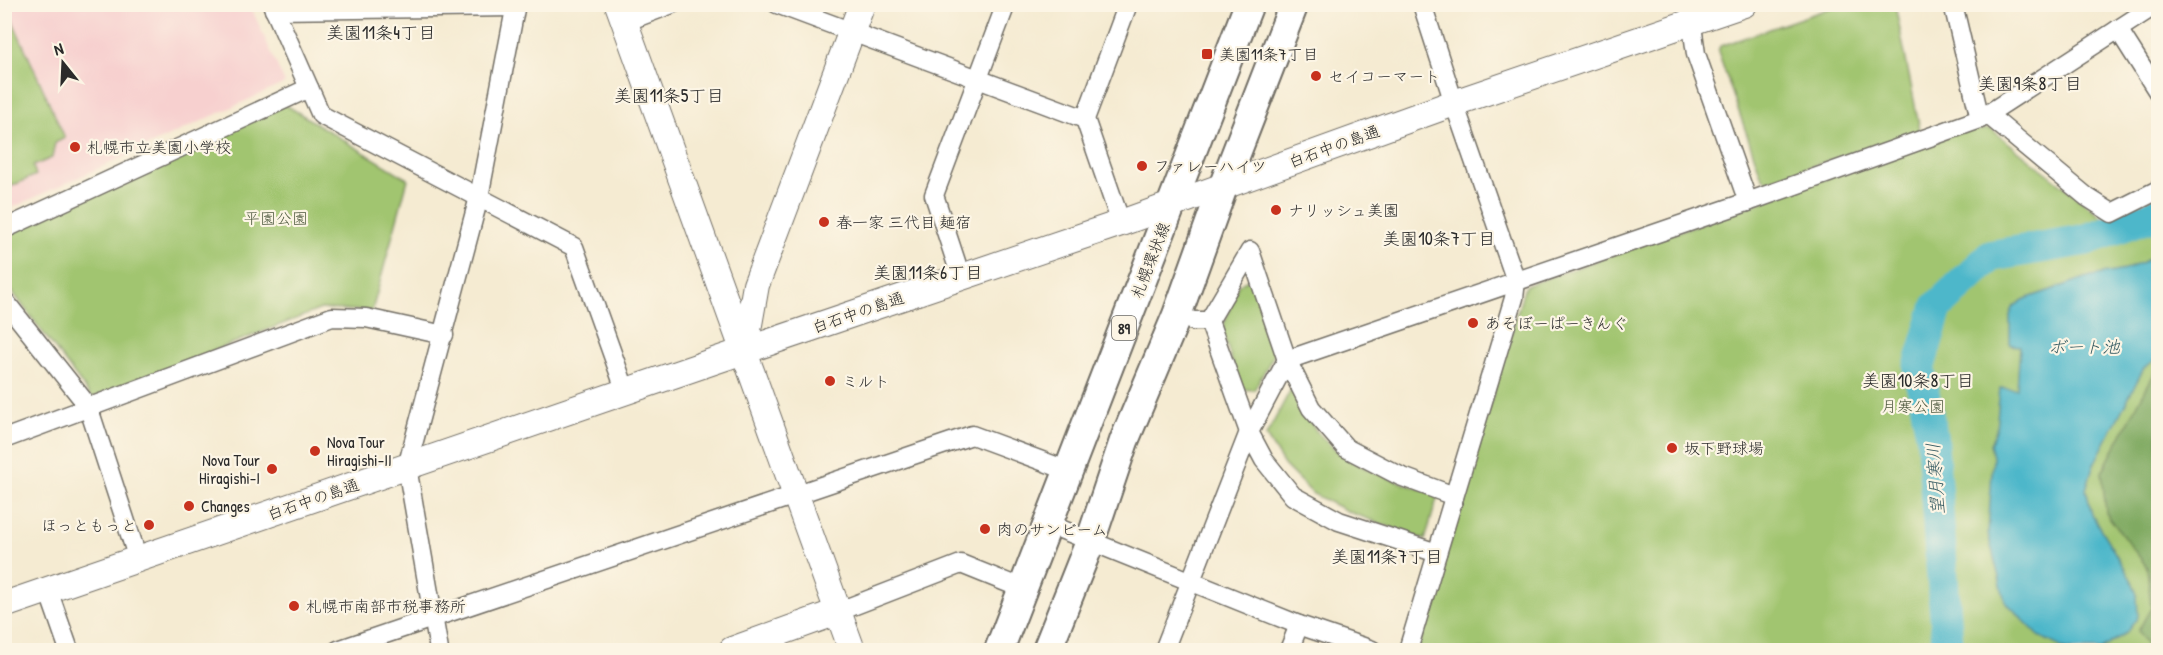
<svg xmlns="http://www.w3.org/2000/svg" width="2163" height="655" viewBox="0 0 2163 655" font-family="'Patrick Hand','Klee One',sans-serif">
<rect width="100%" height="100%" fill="#fcf5e5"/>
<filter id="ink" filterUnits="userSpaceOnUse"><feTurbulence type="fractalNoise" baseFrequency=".0167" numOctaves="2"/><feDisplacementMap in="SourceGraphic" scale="12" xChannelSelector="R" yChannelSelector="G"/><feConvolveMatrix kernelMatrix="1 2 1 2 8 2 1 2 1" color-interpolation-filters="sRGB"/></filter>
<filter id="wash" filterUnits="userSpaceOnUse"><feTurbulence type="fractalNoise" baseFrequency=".008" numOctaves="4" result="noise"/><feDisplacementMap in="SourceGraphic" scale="24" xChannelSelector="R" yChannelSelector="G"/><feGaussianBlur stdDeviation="1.35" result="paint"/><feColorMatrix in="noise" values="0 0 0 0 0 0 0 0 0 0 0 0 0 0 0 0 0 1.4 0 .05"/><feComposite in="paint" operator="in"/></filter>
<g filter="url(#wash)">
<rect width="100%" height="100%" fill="#f5ebd2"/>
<polygon fill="#f7d0cf" points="4,5 250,5 285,83 5,211"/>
<g fill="#a1c56f" stroke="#66784d" stroke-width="1.5">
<polygon points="5,4 65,138 55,143 52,158 33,166 36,175 5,189"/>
<polygon points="1839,5 1895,5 1920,130 1767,181 1762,178 1718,52 1720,46"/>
<polygon points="284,104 408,179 372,311 321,309 92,398 5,282 5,236"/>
<polygon points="1991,129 2104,218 2158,198 2158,650 1418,650 1525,286 1960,131"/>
<polygon points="1248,280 1255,283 1277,349 1254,390 1241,389 1222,330 1238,285"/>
<path d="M 1291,389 C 1300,403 1307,420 1318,433 C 1349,469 1395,480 1438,495 L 1425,540 L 1349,512 L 1313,494 L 1284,465 L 1266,436 Z"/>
</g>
<polygon fill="#80aa62" stroke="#566a46" stroke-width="1.5" points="2158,366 2158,650 2150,650 2138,631 2151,608 2147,567 2106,513 2102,472"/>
<polygon fill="#4db7ca" stroke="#3c717a" stroke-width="1.5" points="2158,255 2158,358 2144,368 2094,464 2086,489 2092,515 2132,581 2137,595 2138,617 2126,633 2100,650 2067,650 2039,636 2005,601 1988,534 1993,457 1990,444 1996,430 2000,388 2017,389 2020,346 2010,345 2010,315 2014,306 2025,299 2091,276 2125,270"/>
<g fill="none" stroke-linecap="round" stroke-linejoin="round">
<polyline stroke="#4db7ca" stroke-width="32" points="1948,650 1932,438 1919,368 1937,307 1991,256 2085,240 2158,213"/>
</g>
</g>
<g filter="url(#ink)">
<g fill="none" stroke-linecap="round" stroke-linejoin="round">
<g stroke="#726e65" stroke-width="21">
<g id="street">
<polyline points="272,4 321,115 574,247 626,392"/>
<polyline points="777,4 1085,119"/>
<polyline points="1689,4 1696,54 1748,202"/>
<polyline points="1953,4 1980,119"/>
<polyline points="274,10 515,7"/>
<polyline points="625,22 672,4"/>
<polyline points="2118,29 2158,92"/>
<polyline points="1987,114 2087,197 2112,213 2158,190"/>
<polyline points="1121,223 1085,119 1128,4"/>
<polyline points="4,229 309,88"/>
<polyline points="961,277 934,195 1006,4"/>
<polyline points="4,300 88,406 138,559"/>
<polyline points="1177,315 1193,321 1209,321 1249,432 1264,460 1293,496 1339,521 1437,553"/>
<polyline points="1209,321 1250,251 1287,360 1311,408 1346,448 1400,476 1454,496"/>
<polyline points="4,439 332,317 366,318 444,335"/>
<polyline points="1048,524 1299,625 1372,650"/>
<polyline points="48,590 69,650"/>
<polyline points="837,612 961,564 1023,589"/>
<polyline points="338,650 972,435 1069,471"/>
<polyline points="439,650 407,467 479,197 516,4"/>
<polyline points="1164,650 1249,432 1287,360 1753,200 1980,119 2157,4"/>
<polyline points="1289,650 1299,625"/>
<polyline points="1408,650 1514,298 1516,281 1454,103 1422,4"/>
</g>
</g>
<g stroke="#726e65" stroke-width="28">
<g id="secondary">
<polyline points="618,4 852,650"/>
<polyline points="745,347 756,285 862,4"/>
<polyline points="4,605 717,360 1121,223 1454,103 1744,4"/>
<polyline points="732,650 837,612"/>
</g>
</g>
<g stroke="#726e65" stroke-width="32">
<g id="primary">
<polyline points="999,650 1249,4"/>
<polyline points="1047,650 1090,542 1124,441 1177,315 1223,187 1294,4"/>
</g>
</g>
<use href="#street" stroke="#fff" stroke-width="18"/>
<use href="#secondary" stroke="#fff" stroke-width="26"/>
<use href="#primary" stroke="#fff" stroke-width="28"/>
</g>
</g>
<g fill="#c8321e" stroke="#fcf5e5" stroke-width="2">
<rect x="1201" y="48" width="12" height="12" rx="3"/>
<circle cx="1316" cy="76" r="6"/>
<circle cx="75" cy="147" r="6"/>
<circle cx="1142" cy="166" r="6"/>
<circle cx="1276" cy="210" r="6"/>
<circle cx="824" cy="222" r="6"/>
<circle cx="1473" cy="323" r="6"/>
<circle cx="830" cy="381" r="6"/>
<circle cx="1672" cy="448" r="6"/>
<circle cx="315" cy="451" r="6"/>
<circle cx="272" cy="469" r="6"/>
<circle cx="189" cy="506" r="6"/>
<circle cx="149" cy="525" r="6"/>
<circle cx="985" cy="529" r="6"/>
<circle cx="294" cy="606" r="6"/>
</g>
<g text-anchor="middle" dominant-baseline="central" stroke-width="4.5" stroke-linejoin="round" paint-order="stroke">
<rect fill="#fcf5e5" stroke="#6a6863" stroke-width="1.5" x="1112" y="316" width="24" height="24" rx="4.5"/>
<g font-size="15" font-weight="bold" fill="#2b2b2b">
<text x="1124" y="328">89</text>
</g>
<g font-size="16" fill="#2b2b2b" stroke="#fcf5e5" text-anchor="start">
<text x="1219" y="54">美園11条7丁目</text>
<text x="1328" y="76">セイコーマート</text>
<text x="87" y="147">札幌市立美園小学校</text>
<text x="1154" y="166">ファレーハイツ</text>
<text x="1288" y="210">ナリッシュ美園</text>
<text x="836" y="222">春一家 三代目 麺宿</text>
<text x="1485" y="323">あそぼーぱーきんぐ</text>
<text x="842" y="381">ミルト</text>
<text x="327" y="442">Nova Tour<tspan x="327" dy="18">Hiragishi-II</tspan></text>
<text x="1684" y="448">坂下野球場</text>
<text x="260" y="460" text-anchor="end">Nova Tour<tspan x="260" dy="18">Hiragishi-I</tspan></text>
<text x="201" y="506">Changes</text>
<text x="137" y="525" text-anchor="end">ほっともっと</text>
<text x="997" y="529">肉のサンビーム</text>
<text x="306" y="606">札幌市南部市税事務所</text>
</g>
<g font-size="16" fill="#2b2b2b" stroke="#fcf5e5">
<text transform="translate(1334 146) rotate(-20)">白石中の島通</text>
<text transform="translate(1150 260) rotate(-69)">札幌環状線</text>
<text transform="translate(858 312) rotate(-19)">白石中の島通</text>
<text transform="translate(313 499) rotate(-19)">白石中の島通</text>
</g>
<g font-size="16" fill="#4e593f" stroke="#fcf5e5">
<text x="276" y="218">平園公園</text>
<text x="1913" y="406">月寒公園</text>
</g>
<g font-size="18" fill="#2b2b2b" stroke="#fcf5e5">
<text x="381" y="32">美園11条4丁目</text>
<text x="2030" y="83">美園9条8丁目</text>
<text x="669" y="95">美園11条5丁目</text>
<text x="1439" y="238">美園10条7丁目</text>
<text x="928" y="272">美園11条6丁目</text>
<text x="1918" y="380">美園10条8丁目</text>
<text x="1387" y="556">美園11条7丁目</text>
</g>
<g font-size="18" font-style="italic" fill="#375c63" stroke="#fcf5e5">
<text x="2084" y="346">ボート池</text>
<text transform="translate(1935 479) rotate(-94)">望月寒川</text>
</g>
</g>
<rect width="2163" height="655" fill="none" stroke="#fcf5e5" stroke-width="24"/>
<g transform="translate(63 63) rotate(342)" stroke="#fcf5e5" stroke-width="4.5" paint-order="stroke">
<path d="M0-4.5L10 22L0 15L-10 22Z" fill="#2b2b2b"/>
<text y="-9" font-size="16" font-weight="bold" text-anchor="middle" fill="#2b2b2b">N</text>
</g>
</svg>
